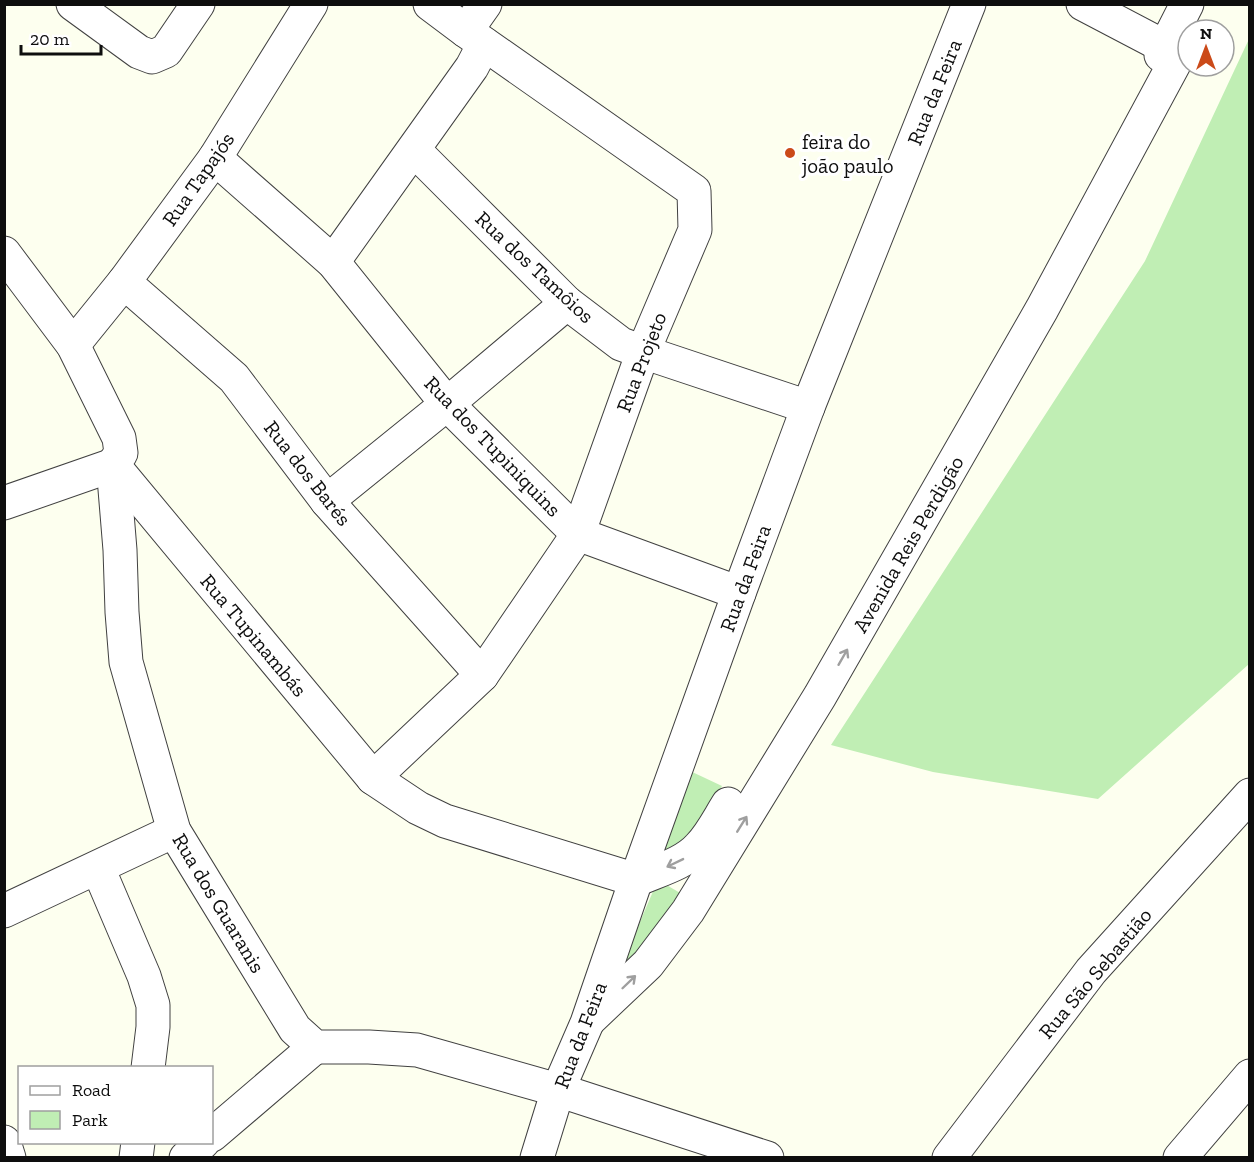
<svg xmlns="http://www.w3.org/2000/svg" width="1254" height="1162" viewBox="0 0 1254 1162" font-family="'Zilla Slab',serif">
<rect width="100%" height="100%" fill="#fdffef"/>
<g fill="#c0eeb4">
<polygon points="1249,39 1249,664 1098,799 933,772 831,745 1145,261"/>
<polygon points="688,770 722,786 680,850 652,854"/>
<polygon points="658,880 687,897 610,991"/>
</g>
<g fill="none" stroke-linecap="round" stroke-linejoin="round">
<g stroke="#414141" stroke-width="35">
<g id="minor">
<polyline points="73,4 139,52 152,57 166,51 198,4"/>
<polyline points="1083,4 1165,47"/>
<polyline points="466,31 485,4"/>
<polyline points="1161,55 1187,4"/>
<polyline points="414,150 567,303 621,344 643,352 808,407"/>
<polyline points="215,158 333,262 447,404 578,534 739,593"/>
<polyline points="4,253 73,345 119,438 121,453 113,465"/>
<polyline points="333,262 472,67 484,44"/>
<polyline points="124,282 234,378 327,501 482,675"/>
<polyline points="73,345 124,282 215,158 311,4"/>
<polyline points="113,465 120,550 122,612 126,662 174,831 295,1029 315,1047 369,1047 417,1050 558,1090 767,1158"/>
<polyline points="113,465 373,778 418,808 445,821 636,880"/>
<polyline points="327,501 447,404 567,303"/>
<polyline points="4,503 113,465"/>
<polyline points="373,778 482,675 578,534 643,352 695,230 694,191 466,31 430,4"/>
<polyline points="98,868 144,976 153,1005 153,1027 148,1068"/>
<path d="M 636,880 C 656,871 684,864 699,847 C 711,835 719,818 728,804"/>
<polyline points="4,911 174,831"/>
<polyline points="590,1019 648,964 688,911 820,696 1042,309 1188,38"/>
<polyline points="212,1135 315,1047"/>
<polyline points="4,1142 9,1158"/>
<polyline points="136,1158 138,1142"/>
<polyline points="186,1158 203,1142"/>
<polyline points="537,1158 558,1090 587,1023 636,880 739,593 808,407 969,4"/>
<polyline points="949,1158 1091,971 1250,795"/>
<polyline points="1180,1158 1250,1076"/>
</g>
</g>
<use href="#minor" stroke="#fff" stroke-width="33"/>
</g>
<defs><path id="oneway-shaft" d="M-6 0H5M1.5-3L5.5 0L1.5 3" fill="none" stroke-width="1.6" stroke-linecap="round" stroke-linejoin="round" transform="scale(1.5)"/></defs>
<g stroke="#9f9f9f">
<use href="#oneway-shaft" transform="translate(843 657) rotate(-60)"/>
<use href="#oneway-shaft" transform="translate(742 824) rotate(-58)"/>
<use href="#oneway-shaft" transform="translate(675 863) rotate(154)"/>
<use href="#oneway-shaft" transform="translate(629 982) rotate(-44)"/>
</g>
<circle fill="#cb4a19" stroke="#fff" stroke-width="2" cx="790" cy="153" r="6"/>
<g text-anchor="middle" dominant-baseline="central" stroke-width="6" stroke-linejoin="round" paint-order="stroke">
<g font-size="21" fill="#0e0e0e" stroke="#fff">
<text transform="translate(934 92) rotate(-68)">Rua da Feira</text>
<text transform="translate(198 179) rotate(-55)">Rua Tapajós</text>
<text transform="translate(535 267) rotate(43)">Rua dos Tamôios</text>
<text transform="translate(641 362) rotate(-69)">Rua Projeto</text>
<text transform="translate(493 446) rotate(46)">Rua dos Tupiniquins</text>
<text transform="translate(308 473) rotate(52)">Rua dos Barés</text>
<text transform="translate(908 544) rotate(-60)">Avenida Reis Perdigão</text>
<text transform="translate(745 578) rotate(-70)">Rua da Feira</text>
<text transform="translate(254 635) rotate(50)">Rua Tupinambás</text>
<text transform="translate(219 903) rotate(59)">Rua dos Guaranis</text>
<text transform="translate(1095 973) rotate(-50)">Rua São Sebastião</text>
<text transform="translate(580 1035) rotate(-69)">Rua da Feira</text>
</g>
<g font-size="21" fill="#0e0e0e" stroke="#fff" text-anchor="start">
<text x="802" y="141">feira do<tspan x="802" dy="24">joão paulo</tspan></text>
</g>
</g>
<rect width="1254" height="1162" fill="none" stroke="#0e0e0e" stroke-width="12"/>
<rect x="18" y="1066" width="195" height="78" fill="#ffffff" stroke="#9f9f9f" stroke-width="1.5"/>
<rect x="30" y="1086" width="30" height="9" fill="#ffffff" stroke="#9f9f9f" stroke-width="1.5"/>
<text x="72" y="1096" font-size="18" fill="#0e0e0e">Road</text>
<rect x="30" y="1111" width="30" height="18" fill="#c0eeb4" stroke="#9f9f9f" stroke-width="1.5"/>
<text x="72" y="1126" font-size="18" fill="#0e0e0e">Park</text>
<g transform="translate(1206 48)"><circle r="28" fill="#ffffff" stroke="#9f9f9f" stroke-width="1.5"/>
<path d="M0-4.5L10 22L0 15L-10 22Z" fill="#cb4a19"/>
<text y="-9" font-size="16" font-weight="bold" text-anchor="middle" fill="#0e0e0e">N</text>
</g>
<path d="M21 45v9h80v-9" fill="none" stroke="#0e0e0e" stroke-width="3"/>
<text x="30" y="45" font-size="18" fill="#0e0e0e" stroke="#ffffff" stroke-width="4.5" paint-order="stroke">20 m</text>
</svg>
